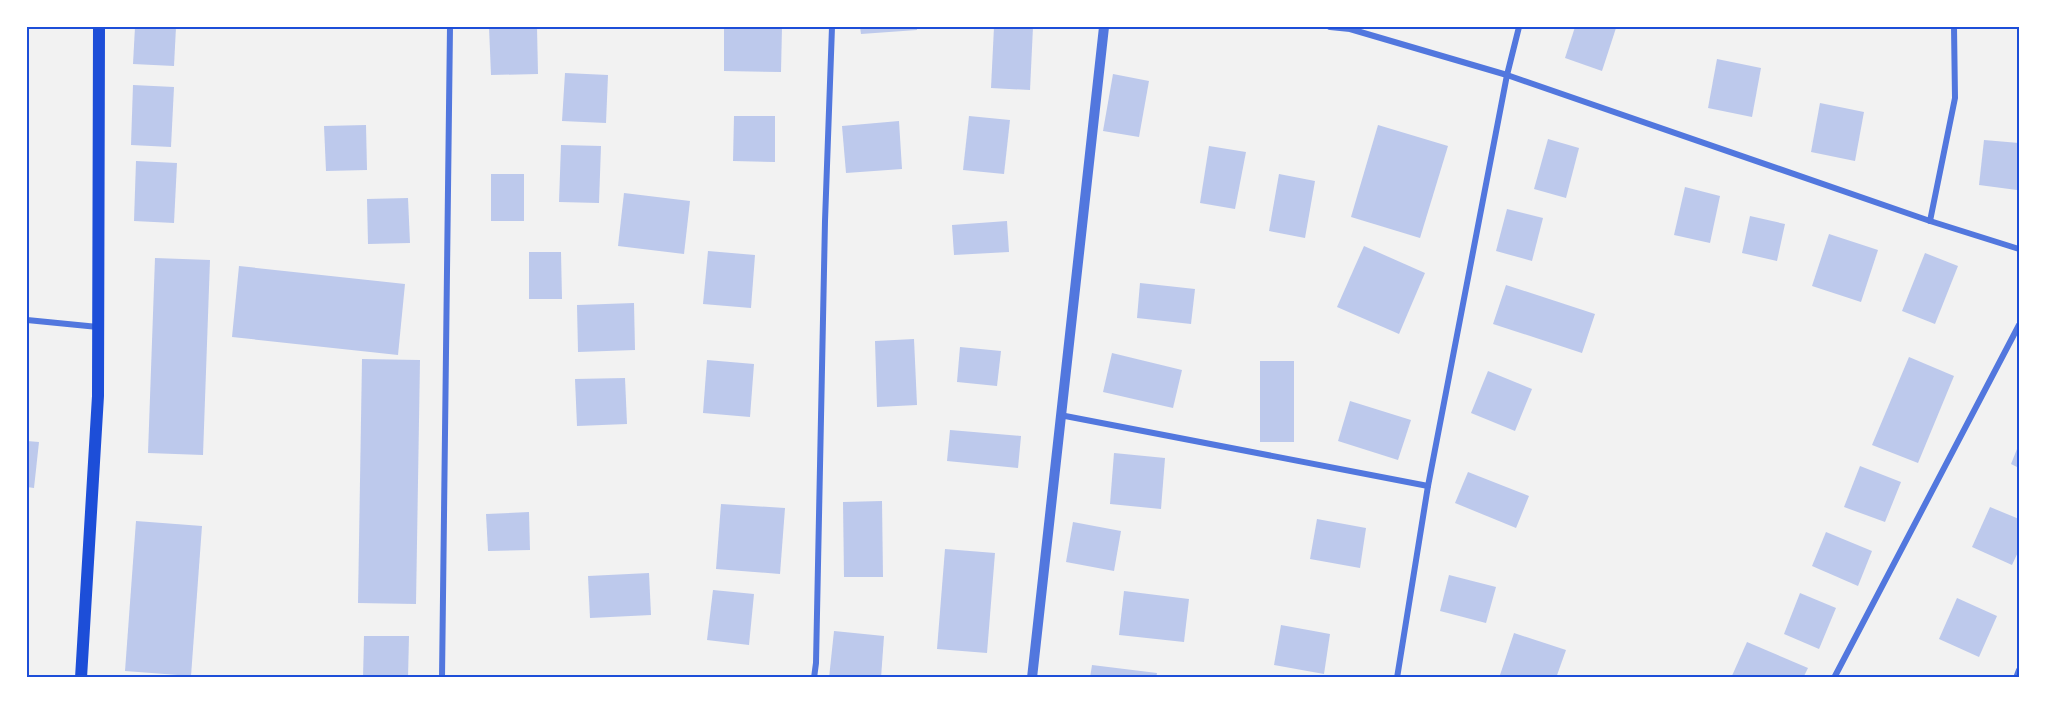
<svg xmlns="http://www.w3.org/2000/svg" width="2046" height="705" viewBox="0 0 2046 705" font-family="'Fira Sans Condensed',sans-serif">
<rect width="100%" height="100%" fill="#f2f2f2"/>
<g fill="#bdc9ec">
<polygon points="135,27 176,27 174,66 133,64"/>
<polygon points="489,27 537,27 538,74 491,75"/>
<polygon points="724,27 782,27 781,72 724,71"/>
<polygon points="860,27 917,27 917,30 861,34"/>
<polygon points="994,27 1033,27 1030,90 991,88"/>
<polygon points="1575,27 1616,28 1602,71 1565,58"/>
<polygon points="1717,59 1761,68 1752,117 1708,108"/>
<polygon points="565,73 608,75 606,123 562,121"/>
<polygon points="1113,74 1149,81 1139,137 1103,131"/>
<polygon points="133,85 174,87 171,147 131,145"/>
<polygon points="1820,103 1864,112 1855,161 1811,152"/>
<polygon points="734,116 775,116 775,162 733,161"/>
<polygon points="969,116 1010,120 1004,174 963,170"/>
<polygon points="899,121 902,169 846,173 842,126"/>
<polygon points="366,125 367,170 326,171 324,126"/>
<polygon points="1378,125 1448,146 1420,238 1351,217"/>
<polygon points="1548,139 1579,148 1566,198 1534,189"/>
<polygon points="1984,140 2019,143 2017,190 1979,185"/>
<polygon points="561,145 601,146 599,203 559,202"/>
<polygon points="1209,146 1246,152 1235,209 1200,203"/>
<polygon points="136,161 177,163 174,223 134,221"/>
<rect x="491" y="174" width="33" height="47"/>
<polygon points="1279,174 1315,181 1305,238 1269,231"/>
<polygon points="1685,187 1720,196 1710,243 1674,235"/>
<polygon points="624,193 690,201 684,254 618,246"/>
<polygon points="408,198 410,243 368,244 367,199"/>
<polygon points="1507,209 1543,218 1532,261 1496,251"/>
<polygon points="1750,216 1785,224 1777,261 1742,253"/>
<polygon points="1007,221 1009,252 954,255 952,225"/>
<polygon points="1829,234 1878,250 1861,302 1812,286"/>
<polygon points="1364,246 1425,273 1399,334 1337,307"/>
<polygon points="708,251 755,255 751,308 703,304"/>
<polygon points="529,252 561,252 562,299 529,299"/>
<polygon points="1925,253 1958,266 1935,324 1902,311"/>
<polygon points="155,258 210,260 203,455 148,453"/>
<polygon points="239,266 405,284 398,355 232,337"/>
<polygon points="1140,283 1195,289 1191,324 1137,318"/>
<polygon points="1506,285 1595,314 1582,353 1493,324"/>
<polygon points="634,303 635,350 578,352 577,305"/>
<polygon points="914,339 917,405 877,407 875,341"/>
<polygon points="960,347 1001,351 997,386 957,382"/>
<polygon points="1112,353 1182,370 1173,408 1103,392"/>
<polygon points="1909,357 1954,376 1918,463 1872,445"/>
<polygon points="362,359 420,360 416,604 358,603"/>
<polygon points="707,360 754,364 750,417 703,413"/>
<rect x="1260" y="361" width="34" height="81"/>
<polygon points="1488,371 1532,389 1515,431 1471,413"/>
<polygon points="625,378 627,424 577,426 575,379"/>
<polygon points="1350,401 1411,420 1398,460 1338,441"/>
<polygon points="950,430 1021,436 1018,468 947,461"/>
<polygon points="27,441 39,442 34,488 27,487"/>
<polygon points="2019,444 2019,468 2011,464"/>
<polygon points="1114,453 1165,458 1161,509 1110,504"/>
<polygon points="1860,466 1901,482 1885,522 1844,507"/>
<polygon points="1468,472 1529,496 1516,528 1455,503"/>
<polygon points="882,501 883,577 844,577 843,502"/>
<polygon points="721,504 785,508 780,574 716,569"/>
<polygon points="1990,507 2019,519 2019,550 2012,565 1972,547"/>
<polygon points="529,512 530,550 488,551 486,514"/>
<polygon points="1317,519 1366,528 1360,568 1310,559"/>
<polygon points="136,521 202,526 191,676 125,671"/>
<polygon points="1073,522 1121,531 1114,571 1066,562"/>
<polygon points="1826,532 1872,551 1858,586 1812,566"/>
<polygon points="945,549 995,553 987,653 937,649"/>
<polygon points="649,573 651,615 590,618 588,576"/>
<polygon points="1449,575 1496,587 1486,623 1440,611"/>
<polygon points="713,590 754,594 749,645 707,640"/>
<polygon points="1124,591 1189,599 1184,642 1119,635"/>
<polygon points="1800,593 1836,608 1819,649 1784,634"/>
<polygon points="1957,598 1997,616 1979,657 1939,639"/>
<polygon points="1281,625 1330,634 1324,674 1274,665"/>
<polygon points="834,631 884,636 881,678 829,678"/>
<polygon points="1514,633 1566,650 1556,678 1499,678"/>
<polygon points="364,636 409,636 408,678 363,678"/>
<polygon points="1747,642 1808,668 1803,678 1731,678"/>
<polygon points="1092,665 1157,673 1156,678 1090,678"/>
<rect x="933" y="676" width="22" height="2"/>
</g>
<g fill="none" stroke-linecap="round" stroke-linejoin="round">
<g stroke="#5277de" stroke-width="6">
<polyline points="1330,27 1350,29 1507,75 1930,221 2019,249"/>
<polyline points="1930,221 1955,98 1954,27"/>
<polyline points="27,320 98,327"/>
<polyline points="1060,415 1428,486"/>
<polyline points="442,678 450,27"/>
<polyline points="814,678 816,663 825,221 832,27"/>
<polyline points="1397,678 1428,486 1507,75 1519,27"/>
<polyline points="1834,678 2019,325"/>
<polyline points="2016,678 2019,670"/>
</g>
<polyline stroke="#5277de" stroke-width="10" points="1032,678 1104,27"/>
<polyline stroke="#1d4ed8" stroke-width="12" points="81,678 98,396 99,27"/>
</g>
<rect width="2046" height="705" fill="none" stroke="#ffffff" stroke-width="57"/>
<rect x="28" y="28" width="1990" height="648" fill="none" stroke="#1d4ed8" stroke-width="2"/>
</svg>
